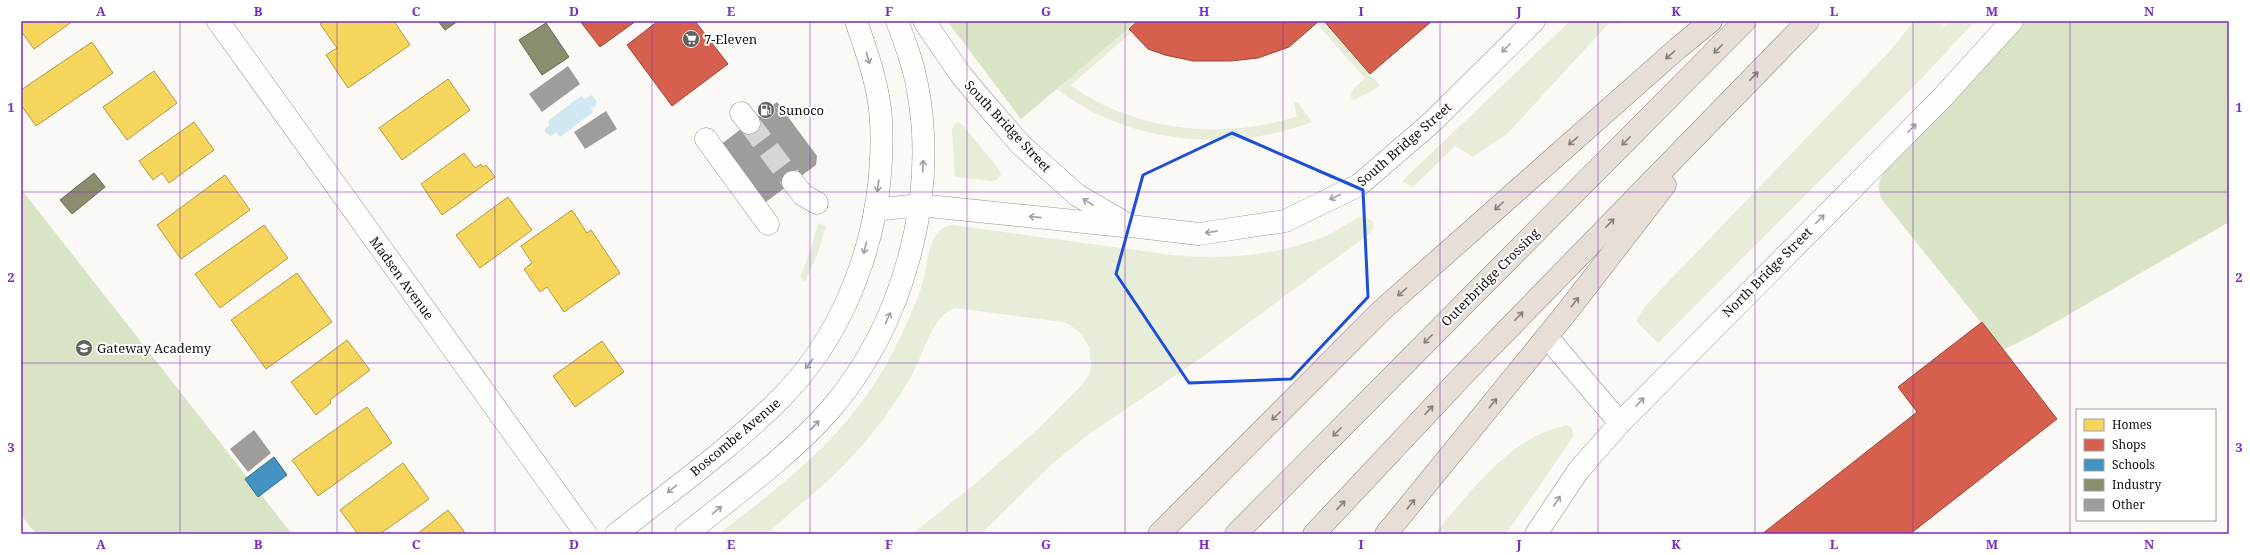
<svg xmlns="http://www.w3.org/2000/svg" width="2250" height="555" viewBox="0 0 2250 555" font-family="'Noto Serif',serif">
<rect width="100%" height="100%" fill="#fbf9f5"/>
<g fill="#e7edd8">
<path d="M 1319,21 L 1324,21 L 1380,86 L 1353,101 C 1347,91 1358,85 1365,78 L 1316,23 Z"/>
<polygon points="1570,21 1620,21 1616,25 1611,21 1508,133 1473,157 1455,146 1413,187 1402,181"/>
<polygon points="1914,21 1936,21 1943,27 1949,21 1975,21 1922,78 1658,343 1636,321 1646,305 1890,51"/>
<path d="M 1129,29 L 1132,32 L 1071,85 C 1132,131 1225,141 1297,116 L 1294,105 L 1295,102 L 1299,104 L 1312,122 C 1230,153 1127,144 1057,89 Z"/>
<polygon points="957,122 962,124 998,168 1001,174 998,179 993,181 955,177 952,128"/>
<path d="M 1364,216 L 1373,222 L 1374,229 L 1369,234 L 1201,358 L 1089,434 L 1052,464 L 981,534 L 912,534 L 976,483 L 1038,429 L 1082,385 L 1089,375 L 1091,367 L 1090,348 L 1080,333 L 1070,325 L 1063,322 L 955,308 C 934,314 924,351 915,369 C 884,427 841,473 790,513 C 783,519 773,530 764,534 C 757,536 728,534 719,534 C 792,477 853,432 896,346 C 906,326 916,304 923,282 C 927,267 927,248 936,235 C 940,228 946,226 953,225 L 1172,255 C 1223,260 1275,256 1323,237 C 1337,232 1350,220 1364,216 Z"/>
<polygon points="818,223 826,226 818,253 805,282 800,277 810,252"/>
<path d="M 1566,425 L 1572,428 L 1573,437 L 1506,534 L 1434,534 C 1466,498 1496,455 1540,434 C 1548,430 1558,428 1566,425 Z"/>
</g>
<g fill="#d9e4c7">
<polygon points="947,21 1138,21 1021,119"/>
<path d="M 2021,21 L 2229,21 L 2229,222 L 2035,334 L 2003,350 L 1883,201 C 1876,188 1878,182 1885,170 Z"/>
<polygon points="21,189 292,534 36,534 21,515"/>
</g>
<polygon fill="#d0e8f1" points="592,95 597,102 595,106 591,108 593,112 560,137 556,132 551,136 545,132 545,129 550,125 548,121 581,96 584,99"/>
<g fill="#f6d55c" stroke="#b19a45">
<polygon points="21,21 73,21 34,49 21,31"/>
<polygon points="325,21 394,21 410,45 348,88 326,55 337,48 320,24"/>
<polygon points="92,42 113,73 36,126 21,105 21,90"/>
<polygon points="154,71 177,103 127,140 103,107"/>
<polygon points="448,79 470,110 402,160 379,128"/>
<polygon points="194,122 214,150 169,183 162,173 153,180 139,161"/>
<polygon points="464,153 475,168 481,164 483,167 486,165 495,177 442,215 421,184"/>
<polygon points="225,175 250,210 181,259 157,225"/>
<polygon points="508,197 532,230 480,268 456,235"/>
<polygon points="572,210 587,233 591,230 620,273 564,312 547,287 540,292 524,269 532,263 521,246"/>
<polygon points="264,225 288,258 220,308 195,274"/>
<polygon points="297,273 332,322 266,369 231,320"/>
<polygon points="347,340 370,370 330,400 331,403 316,415 291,382"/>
<polygon points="602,341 624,372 575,407 553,376"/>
<polygon points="367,407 392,443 318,496 292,460"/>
<polygon points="403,463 429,499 380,534 358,534 340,510"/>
<polygon points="448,510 466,534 417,534"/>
</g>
<g fill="#d6604d" stroke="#9a483a">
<polygon points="580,21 636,21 600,47"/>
<polygon points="658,21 695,21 728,64 672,106 627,45"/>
<polygon points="1138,21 1319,21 1289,47 1258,58 1231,61 1193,61 1165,55 1148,49 1129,29"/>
<polygon points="1324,21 1432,21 1370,74"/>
<polygon points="1982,322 2057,419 1910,534 1762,534 1917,412 1898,387"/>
</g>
<polygon fill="#4393c3" stroke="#336b8d" points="274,457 287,475 258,497 245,479"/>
<g fill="#8c8c6e" stroke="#666652">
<polygon points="438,21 458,21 445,30"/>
<polygon points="546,23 569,57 542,75 519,40"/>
<polygon points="94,173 105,187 72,214 60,200"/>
</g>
<g fill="#9f9d9a">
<polygon points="568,66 580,84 542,112 529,94"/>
<polygon points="777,102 817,156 816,165 763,204 720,145"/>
<polygon points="606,111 617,129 585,149 574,132"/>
<polygon points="254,430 271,453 248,472 230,449"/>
</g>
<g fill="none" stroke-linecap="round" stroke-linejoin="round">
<polyline stroke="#d8d6d2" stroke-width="22" stroke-dasharray="22 11" stroke-linecap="butt" points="749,123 793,182"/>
<g stroke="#959493" stroke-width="23">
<g id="minor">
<polyline points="218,21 586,534"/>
<polyline points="924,21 961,75 982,100 1021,145 1077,195 1130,226 1199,234 1285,221 1359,185 1431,123 1534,21"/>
<polyline points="741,113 749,123"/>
<polyline points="706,139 768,224"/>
<polyline points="793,182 803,195 817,203"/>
<polyline points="875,210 919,205 1123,226"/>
<polyline points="1547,337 1620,423"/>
<path d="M 616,534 C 672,490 735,445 784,395 C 853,323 886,219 881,120 C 879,86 867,53 856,21"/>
<path d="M 686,534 C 735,495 787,458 829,411 C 903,326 939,196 917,85 C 913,63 905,42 897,21"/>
<polyline points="1536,534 1578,471 1620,423 1941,99 2012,21"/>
</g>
</g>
<g stroke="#838280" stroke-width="23">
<g id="highway">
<polyline points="1159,534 1381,311 1678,48 1711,21"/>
<polyline points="1236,534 1745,21"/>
<polyline points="1314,534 1466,372 1808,21"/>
<polyline points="1386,534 1566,313 1665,185"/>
</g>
</g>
<use href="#minor" stroke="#fefefe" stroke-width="22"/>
<use href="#highway" stroke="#e7ded8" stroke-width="22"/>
</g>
<defs><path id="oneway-shaft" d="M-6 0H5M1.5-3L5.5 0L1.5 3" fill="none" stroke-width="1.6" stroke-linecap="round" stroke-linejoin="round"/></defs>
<g stroke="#9e9e9e">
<use href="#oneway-shaft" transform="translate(1506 48) rotate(135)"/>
<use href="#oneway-shaft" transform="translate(868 58) rotate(73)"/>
<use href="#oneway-shaft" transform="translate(1912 128) rotate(-45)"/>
<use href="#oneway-shaft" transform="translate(923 166) rotate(-88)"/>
<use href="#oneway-shaft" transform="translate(878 186) rotate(98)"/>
<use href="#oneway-shaft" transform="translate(1335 197) rotate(154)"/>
<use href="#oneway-shaft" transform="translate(1088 202) rotate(-149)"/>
<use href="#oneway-shaft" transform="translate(1035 217) rotate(-174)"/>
<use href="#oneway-shaft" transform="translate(1820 219) rotate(-45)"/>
<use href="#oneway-shaft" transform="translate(1211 232) rotate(172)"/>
<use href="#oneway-shaft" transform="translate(865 248) rotate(104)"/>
<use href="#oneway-shaft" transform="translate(888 318) rotate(-65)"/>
<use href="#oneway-shaft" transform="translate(809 364) rotate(128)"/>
<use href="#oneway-shaft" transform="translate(1640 402) rotate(-46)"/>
<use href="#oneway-shaft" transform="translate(815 425) rotate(-47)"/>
<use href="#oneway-shaft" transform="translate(672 489) rotate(141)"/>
<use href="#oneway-shaft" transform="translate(1557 501) rotate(-56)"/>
<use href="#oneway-shaft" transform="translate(717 510) rotate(-39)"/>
</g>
<g stroke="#86817e">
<use href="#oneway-shaft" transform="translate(1718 49) rotate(135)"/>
<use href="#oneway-shaft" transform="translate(1670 55) rotate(139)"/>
<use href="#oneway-shaft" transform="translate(1754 76) rotate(-46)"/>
<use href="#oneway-shaft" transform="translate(1573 141) rotate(139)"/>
<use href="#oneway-shaft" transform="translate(1626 141) rotate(135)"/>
<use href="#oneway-shaft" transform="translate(1499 206) rotate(138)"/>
<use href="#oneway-shaft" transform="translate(1610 223) rotate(-46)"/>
<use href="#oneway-shaft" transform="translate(1402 292) rotate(139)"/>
<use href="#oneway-shaft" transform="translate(1575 302) rotate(-52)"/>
<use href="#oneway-shaft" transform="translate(1519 316) rotate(-46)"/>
<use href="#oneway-shaft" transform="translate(1428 339) rotate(135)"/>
<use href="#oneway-shaft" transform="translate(1493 403) rotate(-51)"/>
<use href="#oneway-shaft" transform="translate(1429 410) rotate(-47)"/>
<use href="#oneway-shaft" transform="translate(1276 416) rotate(135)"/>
<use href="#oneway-shaft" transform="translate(1337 432) rotate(135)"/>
<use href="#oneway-shaft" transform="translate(1411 504) rotate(-51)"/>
<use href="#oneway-shaft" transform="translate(1341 505) rotate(-47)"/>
</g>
<path fill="none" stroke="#1d4ed8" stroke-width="3" stroke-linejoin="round" d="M 1232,133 L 1363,190 L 1368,297 L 1291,379 L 1189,383 L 1116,274 L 1143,175 Z"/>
<path fill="none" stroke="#7b2cbf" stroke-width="1" stroke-opacity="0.55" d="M 180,21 L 180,534M 337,21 L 337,534M 495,21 L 495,534M 652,21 L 652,534M 810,21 L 810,534M 967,21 L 967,534M 1125,21 L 1125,534M 1283,21 L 1283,534M 1440,21 L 1440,534M 1598,21 L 1598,534M 1755,21 L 1755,534M 1913,21 L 1913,534M 2070,21 L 2070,534M 21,192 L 2229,192M 21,363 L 2229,363"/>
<defs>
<g id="supermarket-disc" transform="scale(0.9)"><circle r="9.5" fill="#626160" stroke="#fff"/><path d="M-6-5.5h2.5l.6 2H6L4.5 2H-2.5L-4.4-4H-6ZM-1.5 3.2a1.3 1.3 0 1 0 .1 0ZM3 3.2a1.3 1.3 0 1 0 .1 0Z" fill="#fff"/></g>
<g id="fuel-disc" transform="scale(0.9)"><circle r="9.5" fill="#626160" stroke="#fff"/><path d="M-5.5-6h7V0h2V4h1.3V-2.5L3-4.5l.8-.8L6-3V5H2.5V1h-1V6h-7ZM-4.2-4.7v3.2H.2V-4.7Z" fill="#fff"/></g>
<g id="school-disc" transform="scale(0.9)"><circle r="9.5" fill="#626160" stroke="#fff"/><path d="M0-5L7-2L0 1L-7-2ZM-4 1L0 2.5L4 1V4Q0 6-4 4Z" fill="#fff"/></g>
</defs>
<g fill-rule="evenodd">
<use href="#supermarket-disc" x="691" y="39"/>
<use href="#fuel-disc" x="766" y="110"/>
<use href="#school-disc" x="84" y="348"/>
</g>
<g text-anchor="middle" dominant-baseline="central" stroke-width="4" stroke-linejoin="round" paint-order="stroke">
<g font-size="13" fill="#0f0f0f" stroke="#fff" text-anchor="start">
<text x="704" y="39">7-Eleven</text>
<text x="779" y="110">Sunoco</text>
<text x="97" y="348">Gateway Academy</text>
</g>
<g font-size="13" fill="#0f0f0f" stroke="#fff">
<text transform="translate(1008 126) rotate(47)">South Bridge Street</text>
<text transform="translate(1404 144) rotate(-41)">South Bridge Street</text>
<text transform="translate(1767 272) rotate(-45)">North Bridge Street</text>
<text transform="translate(1490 277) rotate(-45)">Outerbridge Crossing</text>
<text transform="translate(402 278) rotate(54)">Madsen Avenue</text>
<text transform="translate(735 437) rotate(-40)">Boscombe Avenue</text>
</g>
</g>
<rect width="2250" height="555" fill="none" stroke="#ffffff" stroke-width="44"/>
<rect x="2076" y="409" width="140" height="112" fill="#ffffff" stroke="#9f9f9f"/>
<rect x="2084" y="419" width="20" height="12" fill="#f6d55c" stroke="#9f9f9f"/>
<text x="2112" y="429" font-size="12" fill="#0f0f0f">Homes</text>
<rect x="2084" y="439" width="20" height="12" fill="#d6604d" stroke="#9f9f9f"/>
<text x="2112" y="449" font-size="12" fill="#0f0f0f">Shops</text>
<rect x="2084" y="459" width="20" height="12" fill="#4393c3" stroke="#9f9f9f"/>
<text x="2112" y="469" font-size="12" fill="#0f0f0f">Schools</text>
<rect x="2084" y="479" width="20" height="12" fill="#8c8c6e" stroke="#9f9f9f"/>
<text x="2112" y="489" font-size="12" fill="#0f0f0f">Industry</text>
<rect x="2084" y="499" width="20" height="12" fill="#9f9d9a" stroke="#9f9f9f"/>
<text x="2112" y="509" font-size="12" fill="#0f0f0f">Other</text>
<rect x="22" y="22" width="2206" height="511" fill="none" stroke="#7b2cbf" stroke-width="1.5"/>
<g font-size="13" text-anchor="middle" font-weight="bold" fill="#7b2cbf">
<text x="101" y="16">A</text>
<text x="258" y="16">B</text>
<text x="416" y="16">C</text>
<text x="574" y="16">D</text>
<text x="731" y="16">E</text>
<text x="889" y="16">F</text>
<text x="1046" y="16">G</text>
<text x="1204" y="16">H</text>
<text x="1361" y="16">I</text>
<text x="1519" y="16">J</text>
<text x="1676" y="16">K</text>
<text x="1834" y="16">L</text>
<text x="1992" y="16">M</text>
<text x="2149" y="16">N</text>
<text x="11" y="112">1</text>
<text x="2239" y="112">1</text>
<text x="11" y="282">2</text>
<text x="2239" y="282">2</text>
<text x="11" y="452">3</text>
<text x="2239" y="452">3</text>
<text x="101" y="549">A</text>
<text x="258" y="549">B</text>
<text x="416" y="549">C</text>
<text x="574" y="549">D</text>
<text x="731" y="549">E</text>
<text x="889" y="549">F</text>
<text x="1046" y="549">G</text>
<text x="1204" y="549">H</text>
<text x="1361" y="549">I</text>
<text x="1519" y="549">J</text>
<text x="1676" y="549">K</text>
<text x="1834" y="549">L</text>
<text x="1992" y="549">M</text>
<text x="2149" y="549">N</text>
</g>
</svg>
